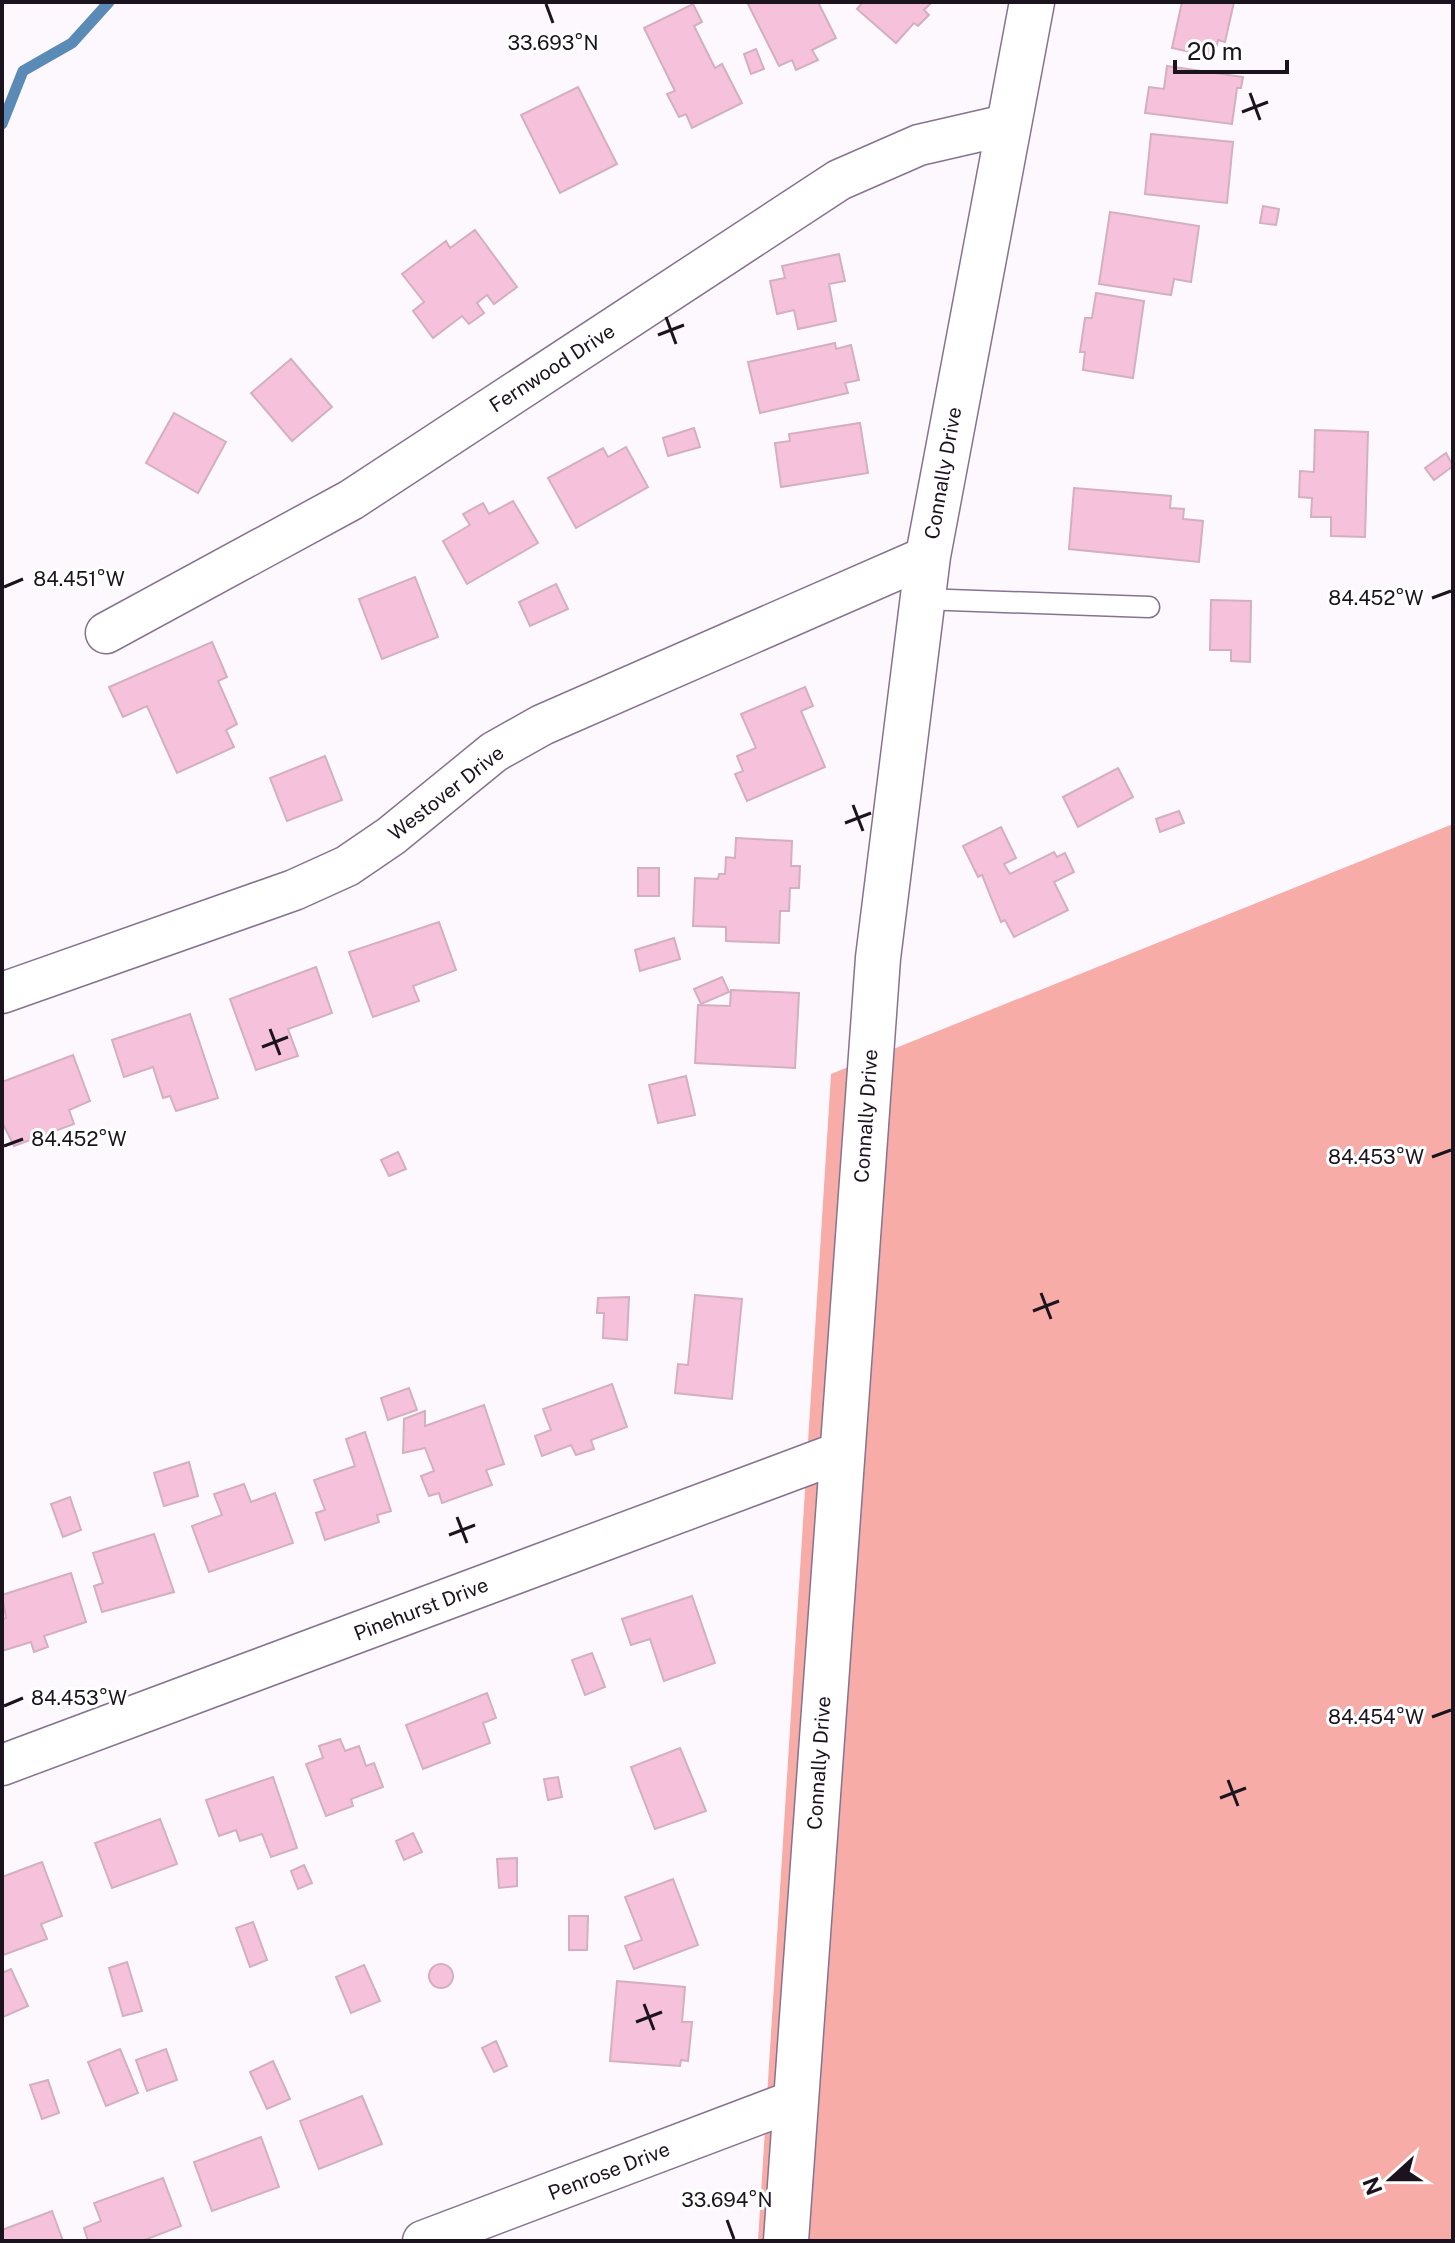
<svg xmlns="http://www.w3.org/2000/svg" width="1455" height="2243" viewBox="0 0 1455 2243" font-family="'Public Sans',sans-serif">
<rect width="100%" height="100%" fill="#fcf8fe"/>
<polygon fill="#f7aca8" points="1453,824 1453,2241 758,2241 831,1074"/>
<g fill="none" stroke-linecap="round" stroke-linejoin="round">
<polyline stroke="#5a8ab6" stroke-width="11" points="2,124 23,71 72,43 109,2"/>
</g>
<g fill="#f6c2db" stroke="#d3afc0" stroke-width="2">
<polygon points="747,2 818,2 836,38 812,50 818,60 796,70 792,60 779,66"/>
<polygon points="863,2 932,2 924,10 929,15 918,26 914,23 896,43 857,9"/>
<polygon points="1182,2 1234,2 1225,42 1218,40 1214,57 1172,48"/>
<polygon points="693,4 702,22 694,26 715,68 722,64 742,103 692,128 686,114 679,117 667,94 675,91 644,28"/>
<polygon points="756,49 764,69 751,74 744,54"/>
<polygon points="1167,66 1243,77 1241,88 1237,88 1232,124 1145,113 1149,87 1164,89"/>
<polygon points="578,87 617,164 560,193 521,115"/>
<polygon points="1151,134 1233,142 1227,203 1145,194"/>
<polygon points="1263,206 1279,209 1276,225 1260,223"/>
<polygon points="1110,212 1199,226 1191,282 1174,279 1171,295 1099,284"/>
<polygon points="475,230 517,287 494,304 487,295 477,303 484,313 469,324 462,316 433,338 413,311 424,302 402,274 446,241 450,248"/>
<polygon points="839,254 845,281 829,284 836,321 798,329 794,310 777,314 770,281 785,278 782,266"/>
<polygon points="1096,293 1144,301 1133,378 1083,370 1085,352 1080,352 1085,318 1092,318"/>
<polygon points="835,343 836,349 851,345 859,380 845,383 848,393 760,413 748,362"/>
<polygon points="291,359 332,407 292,441 251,393"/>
<polygon points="174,413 226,442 198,493 146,463"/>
<polygon points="860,423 868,473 781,487 775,443 790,441 789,434"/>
<polygon points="694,428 700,447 668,456 663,438"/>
<polygon points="1315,430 1368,432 1365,537 1331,536 1331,517 1311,517 1312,498 1299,497 1300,471 1314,472"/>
<polygon points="626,447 648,487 576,528 548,478 603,448 608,457"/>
<polygon points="1446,453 1453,466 1434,480 1425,468"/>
<polygon points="1074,488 1171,496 1170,508 1184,509 1183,519 1203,521 1199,562 1069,549"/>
<polygon points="513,501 538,543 467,584 443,541 470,525 463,514 483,503 489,514"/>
<polygon points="415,577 438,637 382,659 359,599"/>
<polygon points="556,584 568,609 530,626 519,602"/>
<polygon points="1211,600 1251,601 1250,662 1231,661 1231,650 1210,650"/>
<polygon points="212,642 227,677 218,681 237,724 226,730 234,747 177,773 147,706 123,717 109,687"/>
<polygon points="805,687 813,706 801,711 825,767 747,801 735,774 743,771 737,756 756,748 741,714"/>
<polygon points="325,756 342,800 287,821 270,778"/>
<polygon points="1118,768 1133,797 1078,827 1063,797"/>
<polygon points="1179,811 1184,823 1160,832 1156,819"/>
<polygon points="1001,827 1016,858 1004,864 1010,874 1054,852 1057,857 1065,853 1074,872 1054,882 1068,910 1014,937 1005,920 1001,922 982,875 978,877 963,846"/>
<polygon points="736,838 792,841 791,866 800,866 799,888 790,888 789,911 780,911 779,943 726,941 726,927 693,926 695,878 718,879 719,874 725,874 726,857 735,858"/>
<rect x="638" y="868" width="21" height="28"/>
<polygon points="439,922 456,970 413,986 419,1001 373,1017 349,952"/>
<polygon points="674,938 680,959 640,971 635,950"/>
<polygon points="316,967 332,1013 288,1029 298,1056 256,1070 230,999"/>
<polygon points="722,977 729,992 701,1004 694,989"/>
<polygon points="731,990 799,993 795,1068 695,1063 698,1005 730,1006"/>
<polygon points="190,1014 218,1098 176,1111 170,1096 163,1098 153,1067 124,1077 112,1040"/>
<polygon points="73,1055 90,1101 69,1110 74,1124 14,1146 2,1122 2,1082"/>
<polygon points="686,1076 695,1115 658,1123 649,1085"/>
<polygon points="398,1152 406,1169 389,1176 381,1160"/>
<polygon points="695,1295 742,1299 732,1399 675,1393 678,1364 688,1365"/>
<polygon points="629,1297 627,1340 603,1338 604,1313 597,1313 598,1298"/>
<polygon points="612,1384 627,1427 591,1440 594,1449 576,1455 571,1445 542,1456 535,1436 551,1430 543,1409"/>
<polygon points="409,1388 417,1410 388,1420 381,1398"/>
<polygon points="484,1405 504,1464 486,1470 492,1485 442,1503 439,1493 429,1496 421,1476 434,1471 425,1448 403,1453 404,1419 425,1411 425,1426"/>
<polygon points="365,1432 391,1511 377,1515 379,1522 325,1540 316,1513 325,1510 314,1480 355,1466 346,1439"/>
<polygon points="189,1462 198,1496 164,1506 154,1473"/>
<polygon points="244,1484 251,1502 275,1493 293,1543 209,1572 192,1526 222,1515 214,1494"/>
<polygon points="70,1497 81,1530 63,1537 51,1504"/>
<polygon points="154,1534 174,1592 102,1612 94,1586 103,1583 93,1553"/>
<polygon points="71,1573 86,1622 44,1636 48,1647 34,1652 31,1642 2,1651 2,1619 6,1618 2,1595"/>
<polygon points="692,1596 715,1663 664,1681 650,1639 631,1645 622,1619"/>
<polygon points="592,1653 605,1687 585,1695 572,1660"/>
<polygon points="487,1693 496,1718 483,1723 490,1743 423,1769 406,1725"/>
<polygon points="340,1739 345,1751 359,1746 366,1766 374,1763 383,1787 351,1799 353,1806 326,1816 306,1764 323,1758 319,1746"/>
<polygon points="680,1748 706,1811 655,1829 631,1767"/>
<polygon points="273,1777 297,1848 271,1857 262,1834 240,1841 236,1830 219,1836 206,1800"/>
<polygon points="558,1777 562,1797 548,1800 544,1779"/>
<polygon points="160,1819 177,1864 112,1888 95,1843"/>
<polygon points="413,1833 422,1852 404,1860 396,1841"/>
<polygon points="517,1858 517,1886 499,1888 497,1859"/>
<polygon points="42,1862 62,1916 41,1924 47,1939 3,1955 2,1877"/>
<polygon points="304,1865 312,1883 298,1889 291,1871"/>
<polygon points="673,1879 698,1945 634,1969 625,1946 642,1940 625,1897"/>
<polygon points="569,1916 588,1916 587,1950 569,1950"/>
<polygon points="253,1922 267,1960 250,1967 236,1928"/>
<polygon points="127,1962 142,2011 123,2016 109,1968"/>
<circle cx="441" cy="1976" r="12"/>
<polygon points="364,1965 380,2001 351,2013 336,1977"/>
<polygon points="11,1969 28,2006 3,2017 2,1973"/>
<polygon points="617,1981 685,1987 682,2022 692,2022 688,2061 681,2060 680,2066 610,2061"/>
<polygon points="496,2041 507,2066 494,2072 482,2048"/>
<polygon points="120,2049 138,2093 106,2106 88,2062"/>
<polygon points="166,2049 177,2080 147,2091 136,2060"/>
<polygon points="273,2061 290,2099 267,2109 250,2072"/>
<polygon points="48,2080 59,2113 42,2119 30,2085"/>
<polygon points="362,2096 382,2144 319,2169 300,2121"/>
<polygon points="261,2137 279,2187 212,2211 194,2162"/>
<polygon points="163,2178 181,2226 142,2241 88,2241 84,2228 101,2221 94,2203"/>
<polygon points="52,2211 63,2241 2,2241 2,2230"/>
</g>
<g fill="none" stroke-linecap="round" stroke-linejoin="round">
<g stroke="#867390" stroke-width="23">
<polyline id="service" points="922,599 1149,607"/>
</g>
<g stroke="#867390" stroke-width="43">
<g id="minor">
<polyline points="106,633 351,500 839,180 919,145 1006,125"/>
<polyline points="2,993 294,890 347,866 391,836 494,752 542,725 928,556"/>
<polyline points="2,1765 841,1452"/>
<polyline points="423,2241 796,2100"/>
</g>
</g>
<g stroke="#867390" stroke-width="47">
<polyline id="tertiary" points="786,2241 878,958 928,556 1032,2"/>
</g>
<use href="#service" stroke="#fff" stroke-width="20"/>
<use href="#minor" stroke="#fff" stroke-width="40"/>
<use href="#tertiary" stroke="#fff" stroke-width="44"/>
</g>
<path fill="none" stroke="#1b131e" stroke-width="3" d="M 546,4 L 553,23M 1250,93 L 1260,120M 1242,112 L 1268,102M 666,317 L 676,344M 658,335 L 684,325M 4,587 L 23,579M 1432,598 L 1451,591M 853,805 L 863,831M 845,823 L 871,813M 270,1029 L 280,1055M 262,1047 L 288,1037M 4,1146 L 23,1139M 1432,1157 L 1451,1150M 1041,1293 L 1051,1319M 1033,1311 L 1059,1301M 457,1517 L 467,1543M 449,1535 L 475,1525M 4,1706 L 23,1698M 1432,1717 L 1451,1710M 1228,1780 L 1238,1806M 1220,1798 L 1246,1788M 644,2004 L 654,2030M 636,2022 L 662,2012M 727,2220 L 734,2239"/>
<g text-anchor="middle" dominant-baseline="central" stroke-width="6" stroke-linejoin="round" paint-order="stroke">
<g font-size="20" fill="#1b131e" stroke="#fff">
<text transform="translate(552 368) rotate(-33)">Fernwood Drive</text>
<text transform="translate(943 473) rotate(-80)">Connally Drive</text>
<text transform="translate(446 793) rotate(-38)">Westover Drive</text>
<text transform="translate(866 1116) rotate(-86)">Connally Drive</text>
<text transform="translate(421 1609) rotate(-21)">Pinehurst Drive</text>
<text transform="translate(819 1763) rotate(-86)">Connally Drive</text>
<text transform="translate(609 2171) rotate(-21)">Penrose Drive</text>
</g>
</g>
<g font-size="20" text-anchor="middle" fill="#1b131e" stroke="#fff" stroke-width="6" stroke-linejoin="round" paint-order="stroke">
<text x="553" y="50">33.693°N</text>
<text x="79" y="586">84.451°W</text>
<text x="1376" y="605">84.452°W</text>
<text x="79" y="1146">84.452°W</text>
<text x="1376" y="1164">84.453°W</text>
<text x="79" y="1705">84.453°W</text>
<text x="1376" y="1724">84.454°W</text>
<text x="727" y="2207">33.694°N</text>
</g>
<rect width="1455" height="2243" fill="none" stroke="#1b131e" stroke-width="8"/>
<g transform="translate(1391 2179) rotate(249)" stroke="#ffffff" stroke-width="6" paint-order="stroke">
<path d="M0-6L14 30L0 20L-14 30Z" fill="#1b131e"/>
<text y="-12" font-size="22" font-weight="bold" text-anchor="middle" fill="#1b131e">N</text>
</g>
<path d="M1175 60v12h112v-12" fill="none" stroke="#1b131e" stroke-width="4"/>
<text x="1187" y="60" font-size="24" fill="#1b131e" stroke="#ffffff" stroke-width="6" paint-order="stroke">20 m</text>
</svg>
